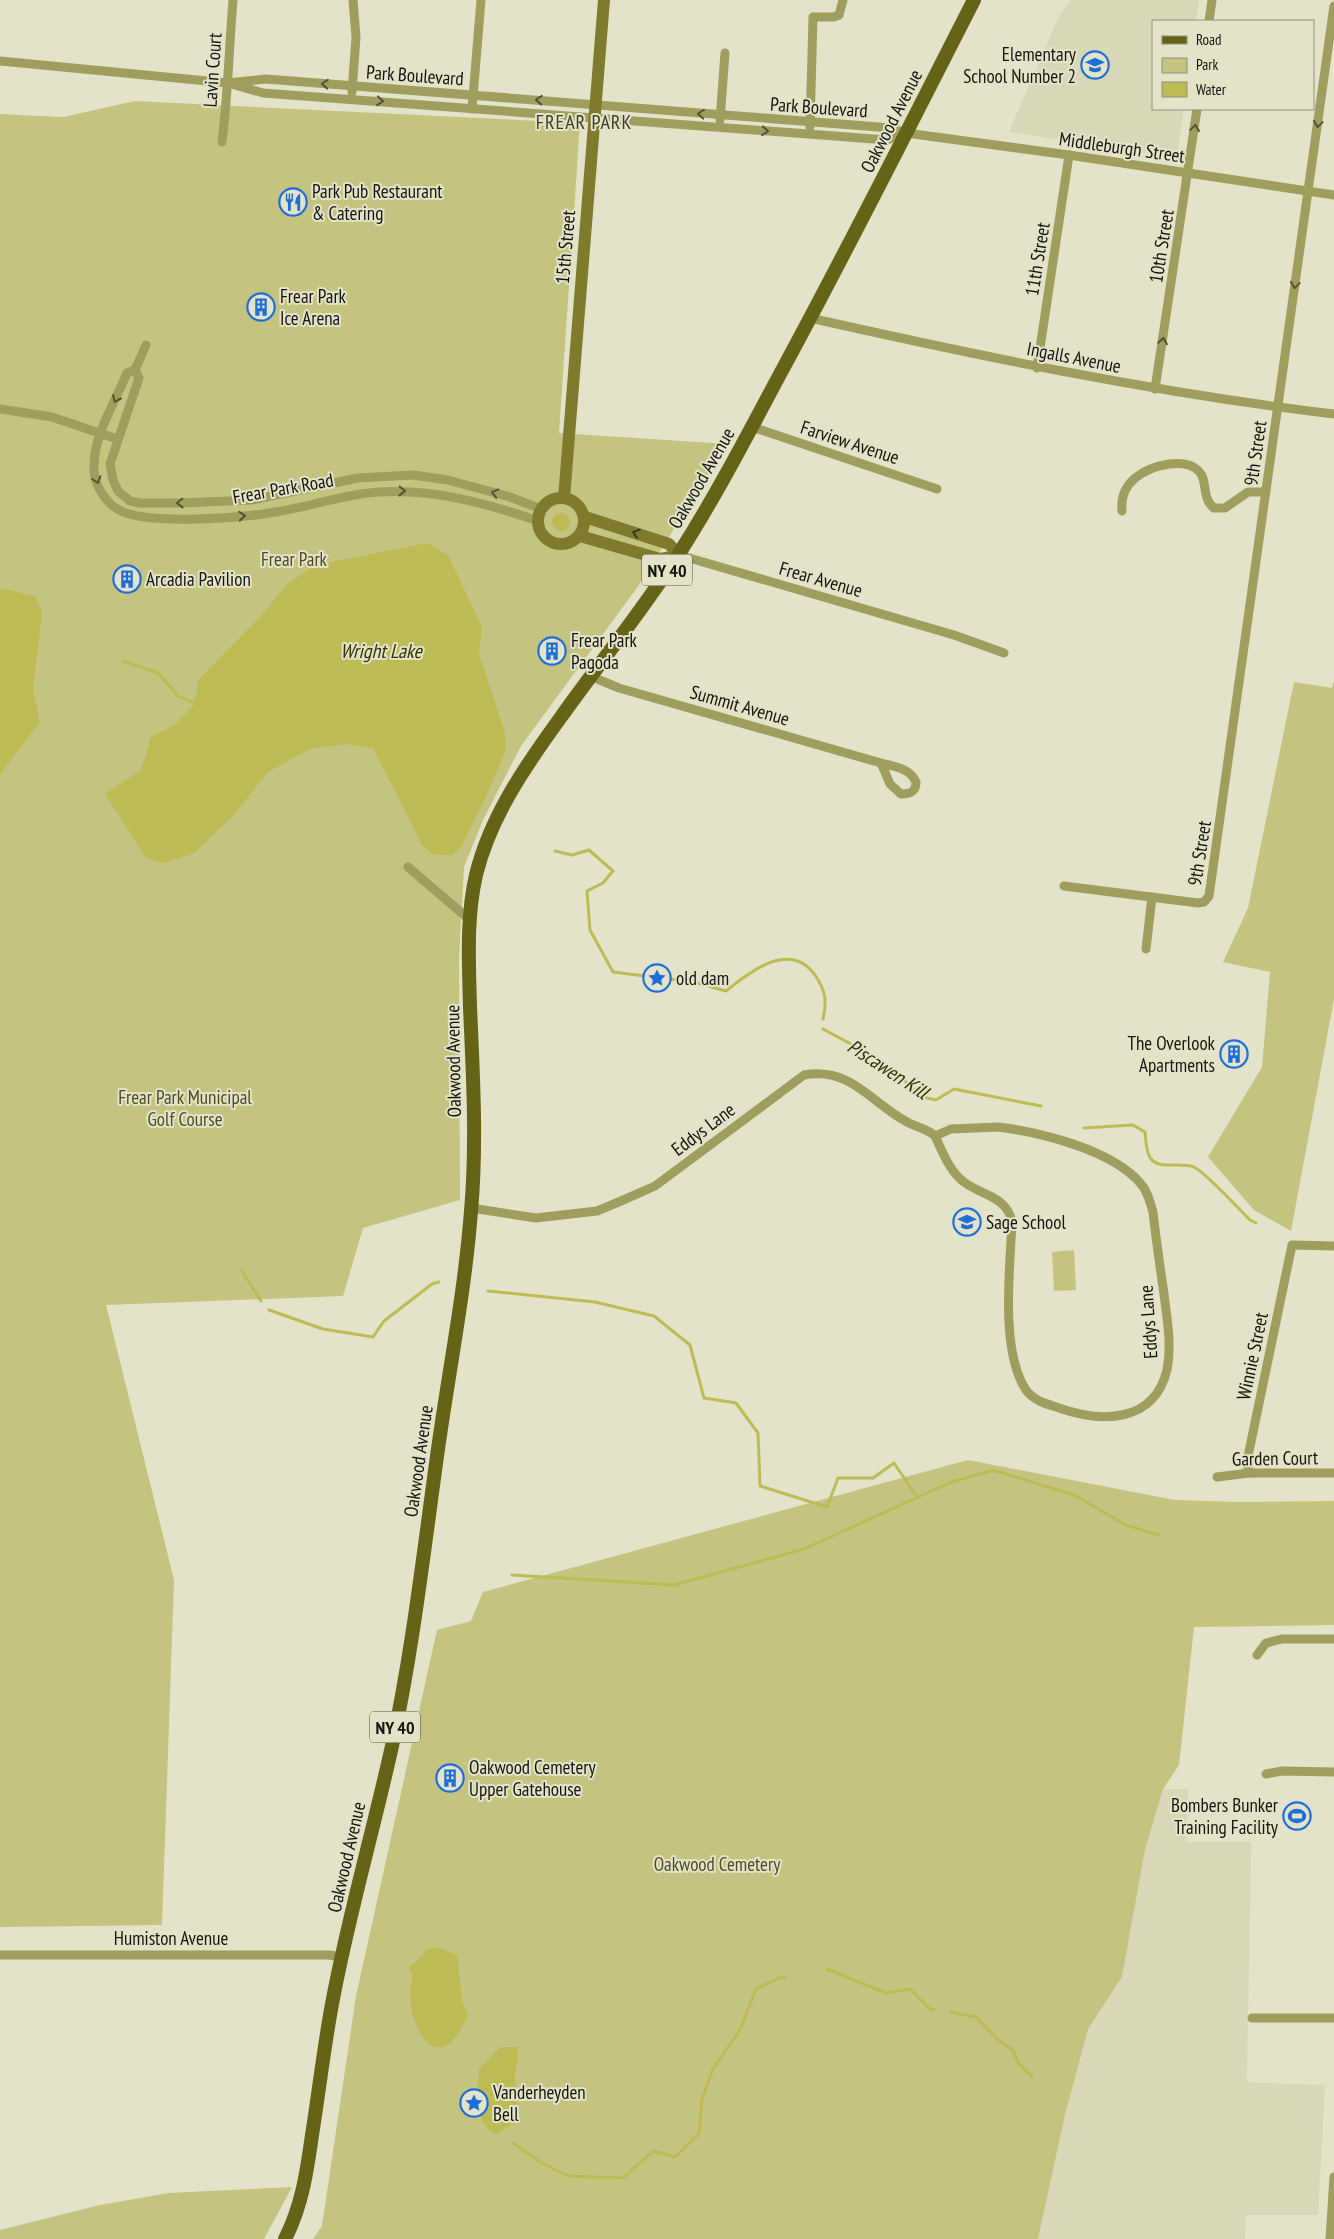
<svg xmlns="http://www.w3.org/2000/svg" width="1334" height="2239" viewBox="0 0 1334 2239" font-family="'PT Sans Narrow',sans-serif">
<rect width="100%" height="100%" fill="#e2e3c9"/>
<g fill="#d8d8b8">
<polygon points="1071,0 1199,0 1196,21 1153,21 1153,109 1184,109 1177,158 1009,132 1059,16"/>
<polygon points="1163,1789 1188,1789 1186,1842 1251,1842 1247,2082 1325,2085 1318,2215 1246,2215 1245,2239 1038,2239 1065,2115 1088,2029 1122,1977 1145,1851"/>
</g>
<g fill="#c4c380">
<polygon points="135,101 580,123 559,433 727,444 639,585 521,746 483,820 464,867 459,956 460,1200 363,1228 343,1296 106,1305 174,1580 162,1925 0,1927 0,114 63,117"/>
<polygon points="1334,679 1334,999 1291,1231 1254,1210 1208,1157 1262,1067 1270,972 1223,962 1248,908 1294,682 1332,688"/>
<polygon points="1074,1250 1076,1290 1054,1291 1052,1252"/>
<polygon points="968,1460 1175,1500 1237,1502 1334,1501 1334,1625 1194,1627 1179,1765 1163,1789 1145,1850 1122,1977 1088,2029 1065,2115 1038,2239 313,2239 322,2226 356,1996 437,1630 471,1621 483,1592"/>
<polygon points="292,2187 264,2239 0,2239 0,2230 100,2205 169,2193"/>
</g>
<g fill="#bdbb54">
<circle cx="561" cy="522" r="9"/>
<polygon points="427,543 448,555 482,627 479,654 505,733 505,752 485,799 461,846 453,855 434,855 422,845 373,748 345,744 310,749 268,772 232,817 193,854 164,863 146,858 105,794 141,770 151,737 174,725 194,705 199,679 261,616 287,584 316,565"/>
<polygon points="0,589 6,589 36,597 42,612 33,689 40,722 0,774"/>
<path d="M 436,1947 L 457,1955 L 462,2001 L 468,2014 C 438,2090 400,2019 413,1975 L 409,1970 L 410,1966 C 421,1961 422,1949 436,1947 Z"/>
<path d="M 500,2047 L 517,2047 C 520,2060 516,2063 515,2075 C 514,2090 520,2104 518,2120 L 496,2135 C 473,2120 477,2093 479,2069 Z"/>
</g>
<g fill="none" stroke-linecap="round" stroke-linejoin="round">
<g stroke="#bdbb54" stroke-width="3">
<polyline points="123,661 158,673 178,696 196,704"/>
<path d="M 555,851 L 572,855 L 589,850 L 613,871 L 603,883 L 587,891 L 590,930 L 613,972 L 694,982 L 726,991 C 751,971 790,940 815,975 C 826,991 827,1002 823,1019"/>
<polyline points="823,1029 879,1059 923,1097 936,1100 954,1089 1041,1106"/>
<path d="M 1084,1128 L 1133,1125 L 1145,1132 C 1146,1141 1146,1155 1153,1161 C 1162,1169 1181,1162 1194,1167 C 1206,1173 1239,1209 1250,1220 L 1256,1223"/>
<polyline points="242,1271 261,1301"/>
<polyline points="488,1291 595,1302 654,1316 690,1345 704,1398 736,1403 758,1433 760,1486 827,1507 838,1478 873,1478 894,1463 917,1497"/>
<polyline points="269,1310 323,1329 373,1337 384,1321 432,1284 439,1282"/>
<polyline points="512,1575 674,1585 804,1549 949,1483 993,1470 1074,1495 1126,1525 1159,1535"/>
<polyline points="827,1969 886,1993 910,1989 930,2009 934,2010"/>
<polyline points="951,2012 976,2017 999,2041 1013,2050 1019,2064 1032,2077"/>
<polyline points="513,2143 540,2162 568,2176 623,2178 653,2151 675,2157 699,2134 702,2099 713,2069 740,2030 756,1989 779,1978 785,1977"/>
</g>
<g stroke="#9f9e5f" stroke-width="9">
<polyline points="1209,21 1212,0"/>
<polyline points="0,61 228,83 263,93 887,140 906,133"/>
<polyline points="228,83 266,79 891,128 906,133 1069,155 1334,195"/>
<polyline points="352,92 356,37 353,0"/>
<polyline points="472,109 481,0"/>
<polyline points="720,120 725,53"/>
<polyline points="810,127 813,17 834,17 839,15 843,0"/>
<path d="M 222,142 C 228,95 229,48 233,0"/>
<path d="M 810,318 C 984,357 1157,393 1334,414"/>
<path d="M 146,345 L 135,370 L 127,373 C 115,403 93,435 94,469 C 94,485 106,504 121,511 C 150,525 242,518 275,512 C 310,507 343,494 379,492 C 434,489 486,503 538,521"/>
<polyline points="1037,368 1069,155"/>
<polyline points="135,370 139,378 110,464 113,480 118,491 130,501 140,503 181,503 252,500 358,478 413,475 448,480 510,497 541,509"/>
<polyline points="1155,389 1197,109"/>
<polyline points="0,409 52,417 117,439"/>
<polyline points="752,427 937,489"/>
<path d="M 1122,511 C 1119,482 1144,468 1169,464 C 1176,463 1188,463 1195,468 C 1210,477 1200,498 1214,508 L 1225,508 L 1248,492 L 1266,492"/>
<polyline points="679,555 954,635 1004,653"/>
<path d="M 590,676 L 619,688 L 881,763 L 890,784 L 901,794 C 910,794 916,792 916,782 C 910,768 895,767 881,763"/>
<polyline points="408,867 470,920"/>
<polyline points="1064,886 1198,903 1204,902 1209,896 1334,6"/>
<polyline points="1146,949 1152,897"/>
<path d="M 998,1127 C 1040,1132 1113,1150 1141,1184 C 1148,1192 1150,1202 1153,1212 C 1156,1239 1160,1267 1164,1294 C 1167,1319 1172,1345 1167,1370 C 1154,1423 1102,1423 1059,1408 C 1047,1404 1034,1401 1026,1390 C 1000,1351 1010,1268 1012,1222 C 1007,1196 982,1196 964,1182 C 950,1172 942,1151 935,1136 L 951,1129 Z"/>
<path d="M 471,1208 L 536,1218 L 597,1211 L 621,1201 L 655,1186 L 804,1075 C 851,1067 870,1102 907,1122 C 916,1127 928,1129 935,1136"/>
<polyline points="1249,1473 1247,1461 1292,1245 1334,1246"/>
<polyline points="1217,1477 1249,1473 1334,1473"/>
<polyline points="1257,1655 1266,1643 1282,1639 1334,1639"/>
<polyline points="1266,1774 1282,1771 1334,1772"/>
<polyline points="0,1955 329,1955 342,1957"/>
<polyline points="1252,2018 1334,2018"/>
<polyline points="1330,2239 1334,2177"/>
</g>
<g stroke="#7e7c2c" stroke-width="12">
<circle cx="561" cy="521" r="23"/>
<polyline points="564,498 604,0"/>
<polyline points="580,536 660,559 679,555 669,544 585,517"/>
</g>
<path stroke="#656316" stroke-width="14" d="M 285,2239 C 302,2206 307,2171 312,2135 C 319,2091 324,2047 332,2004 C 348,1917 373,1832 392,1746 C 413,1648 424,1549 438,1449 C 449,1370 465,1291 471,1211 C 477,1144 473,1075 470,1007 C 469,964 466,918 476,875 C 490,817 526,765 561,717 C 600,662 644,609 680,552 C 719,491 752,426 786,363 C 851,243 912,121 974,0"/>
</g>
<defs><path id="oneway-chevron" d="M-2-3.5L2.5 0L-2 3.5" fill="none" stroke-width="1.6" stroke-linecap="round" stroke-linejoin="round" transform="scale(1.25)"/></defs>
<g stroke="#535331">
<use href="#oneway-chevron" transform="translate(325 84) rotate(-175)"/>
<use href="#oneway-chevron" transform="translate(539 100) rotate(-176)"/>
<use href="#oneway-chevron" transform="translate(380 101) rotate(5)"/>
<use href="#oneway-chevron" transform="translate(701 114) rotate(-175)"/>
<use href="#oneway-chevron" transform="translate(1318 124) rotate(98)"/>
<use href="#oneway-chevron" transform="translate(1195 128) rotate(-82)"/>
<use href="#oneway-chevron" transform="translate(765 131) rotate(5)"/>
<use href="#oneway-chevron" transform="translate(1295 285) rotate(98)"/>
<use href="#oneway-chevron" transform="translate(1163 341) rotate(-81)"/>
<use href="#oneway-chevron" transform="translate(116 399) rotate(114)"/>
<use href="#oneway-chevron" transform="translate(97 480) rotate(72)"/>
<use href="#oneway-chevron" transform="translate(402 491) rotate(1)"/>
<use href="#oneway-chevron" transform="translate(495 493) rotate(-165)"/>
<use href="#oneway-chevron" transform="translate(180 503) rotate(179)"/>
<use href="#oneway-chevron" transform="translate(242 516) rotate(-4)"/>
</g>
<use stroke="#3a3917" href="#oneway-chevron" transform="translate(636 533) rotate(-162)"/>
<defs>
<g id="school-ring" transform="scale(1.4375)"><circle r="9.5" fill="#e2e3c9" stroke="#1f6dd8" stroke-width="1.5"/><path d="M0-5L7-2L0 1L-7-2ZM-4 1L0 2.5L4 1V4Q0 6-4 4Z" fill="#1f6dd8"/></g>
<g id="restaurant-ring" transform="scale(1.4375)"><circle r="9.5" fill="#e2e3c9" stroke="#1f6dd8" stroke-width="1.5"/><path d="M-5-6h1v4h1v-4h1v4h1v-4h1v5L-1.5 .5V6h-2V.5L-5-1ZM5-6V6H3V1.5H1.5Q1.5-4 5-6Z" fill="#1f6dd8"/></g>
<g id="building-ring" transform="scale(1.4375)"><circle r="9.5" fill="#e2e3c9" stroke="#1f6dd8" stroke-width="1.5"/><path d="M-4-6H4V6H1V3H-1V6H-4ZM-2.5-4.3h1.7v1.8h-1.7ZM.8-4.3h1.7v1.8H.8ZM-2.5-1h1.7V.8h-1.7ZM.8-1h1.7V.8H.8Z" fill="#1f6dd8"/></g>
<g id="sight-ring" transform="scale(1.4375)"><circle r="9.5" fill="#e2e3c9" stroke="#1f6dd8" stroke-width="1.5"/><path d="M0-6L1.8-2.2L6-1.7L2.9 1.2L3.7 5.4L0 3.3L-3.7 5.4L-2.9 1.2L-6-1.7L-1.8-2.2Z" fill="#1f6dd8"/></g>
<g id="stadium-ring" transform="scale(1.4375)"><circle r="9.5" fill="#e2e3c9" stroke="#1f6dd8" stroke-width="1.5"/><path d="M0-5a6.5 5 0 1 0 0 10a6.5 5 0 1 0 0-10ZM-3.5-1.8h7v3.6h-7Z" fill="#1f6dd8"/></g>
</defs>
<g fill-rule="evenodd">
<use href="#school-ring" x="1095" y="65"/>
<use href="#restaurant-ring" x="293" y="202"/>
<use href="#building-ring" x="261" y="307"/>
<use href="#building-ring" x="127" y="579"/>
<use href="#building-ring" x="552" y="651"/>
<use href="#sight-ring" x="657" y="978"/>
<use href="#building-ring" x="1234" y="1054"/>
<use href="#school-ring" x="967" y="1222"/>
<use href="#building-ring" x="450" y="1778"/>
<use href="#stadium-ring" x="1297" y="1816"/>
<use href="#sight-ring" x="474" y="2103"/>
</g>
<g text-anchor="middle" dominant-baseline="central" stroke-width="4" stroke-linejoin="round" paint-order="stroke">
<g fill="#e2e3c9" stroke="#525345" stroke-width="1">
<rect x="642" y="554.5" width="50" height="31" rx="4"/>
<rect x="370" y="1711.5" width="50" height="31" rx="4"/>
</g>
<g font-size="18" font-weight="bold" fill="#15150c">
<text x="667" y="570">NY 40</text>
<text x="395" y="1727">NY 40</text>
</g>
<g font-size="19" fill="#15150c" stroke="#e2e3c9" text-anchor="start">
<text x="1076" y="54" text-anchor="end">Elementary<tspan x="1076" dy="22">School Number 2</tspan></text>
<text x="312" y="191">Park Pub Restaurant<tspan x="312" dy="22">&amp; Catering</tspan></text>
<text x="280" y="296">Frear Park<tspan x="280" dy="22">Ice Arena</tspan></text>
<text x="146" y="579">Arcadia Pavilion</text>
<text x="571" y="640">Frear Park<tspan x="571" dy="22">Pagoda</tspan></text>
<text x="676" y="978">old dam</text>
<text x="1215" y="1043" text-anchor="end">The Overlook<tspan x="1215" dy="22">Apartments</tspan></text>
<text x="986" y="1222">Sage School</text>
<text x="469" y="1767">Oakwood Cemetery<tspan x="469" dy="22">Upper Gatehouse</tspan></text>
<text x="1278" y="1805" text-anchor="end">Bombers Bunker<tspan x="1278" dy="22">Training Facility</tspan></text>
<text x="493" y="2092">Vanderheyden<tspan x="493" dy="22">Bell</tspan></text>
</g>
<g font-size="19" fill="#15150c" stroke="#e2e3c9">
<text transform="translate(212 70) rotate(-86)">Lavin Court</text>
<text transform="translate(415 75) rotate(4)">Park Boulevard</text>
<text transform="translate(819 107) rotate(4)">Park Boulevard</text>
<text transform="translate(891 121) rotate(-63)">Oakwood Avenue</text>
<text transform="translate(1122 147) rotate(8)">Middleburgh Street</text>
<text transform="translate(1161 246) rotate(-81)">10th Street</text>
<text transform="translate(565 247) rotate(-85)">15th Street</text>
<text transform="translate(1037 259) rotate(-81)">11th Street</text>
<text transform="translate(1074 357) rotate(11)">Ingalls Avenue</text>
<text transform="translate(850 442) rotate(18)">Farview Avenue</text>
<text transform="translate(1255 453) rotate(-82)">9th Street</text>
<text transform="translate(701 478) rotate(-60)">Oakwood Avenue</text>
<text transform="translate(283 488) rotate(-10)">Frear Park Road</text>
<text transform="translate(821 579) rotate(16)">Frear Avenue</text>
<text transform="translate(740 705) rotate(16)">Summit Avenue</text>
<text transform="translate(1199 853) rotate(-81)">9th Street</text>
<text transform="translate(453 1061) rotate(-91)">Oakwood Avenue</text>
<text transform="translate(703 1129) rotate(-37)">Eddys Lane</text>
<text transform="translate(1148 1322) rotate(-94)">Eddys Lane</text>
<text transform="translate(1252 1356) rotate(-78)">Winnie Street</text>
<text transform="translate(1275 1458) rotate(-1)">Garden Court</text>
<text transform="translate(418 1461) rotate(-82)">Oakwood Avenue</text>
<text transform="translate(346 1857) rotate(-77)">Oakwood Avenue</text>
<text x="171" y="1938">Humiston Avenue</text>
</g>
<g font-size="19" fill="#4d4c21" stroke="#e2e3c9">
<text x="294" y="559">Frear Park</text>
<text x="185" y="1097">Frear Park Municipal<tspan x="185" dy="22">Golf Course</tspan></text>
<text x="717" y="1864">Oakwood Cemetery</text>
</g>
<g font-size="20" letter-spacing="1" fill="#3e3e29" stroke="#e2e3c9">
<text x="584" y="122">FREAR PARK</text>
</g>
<g font-size="20" font-style="italic" fill="#343305" stroke="#e2e3c9">
<text x="381" y="651">Wright Lake</text>
<text transform="translate(888 1069) rotate(33)">Piscawen Kill</text>
</g>
</g>
<rect x="1152" y="20" width="162" height="90" fill="#e2e3c9" stroke="#90917d"/>
<rect x="1162" y="36" width="25" height="8" fill="#656316" stroke="#90917d"/>
<text x="1196" y="45" font-size="15" fill="#15150c">Road</text>
<rect x="1162" y="58" width="25" height="15" fill="#c4c380" stroke="#90917d"/>
<text x="1196" y="70" font-size="15" fill="#15150c">Park</text>
<rect x="1162" y="82" width="25" height="15" fill="#bdbb54" stroke="#90917d"/>
<text x="1196" y="95" font-size="15" fill="#15150c">Water</text>
</svg>
